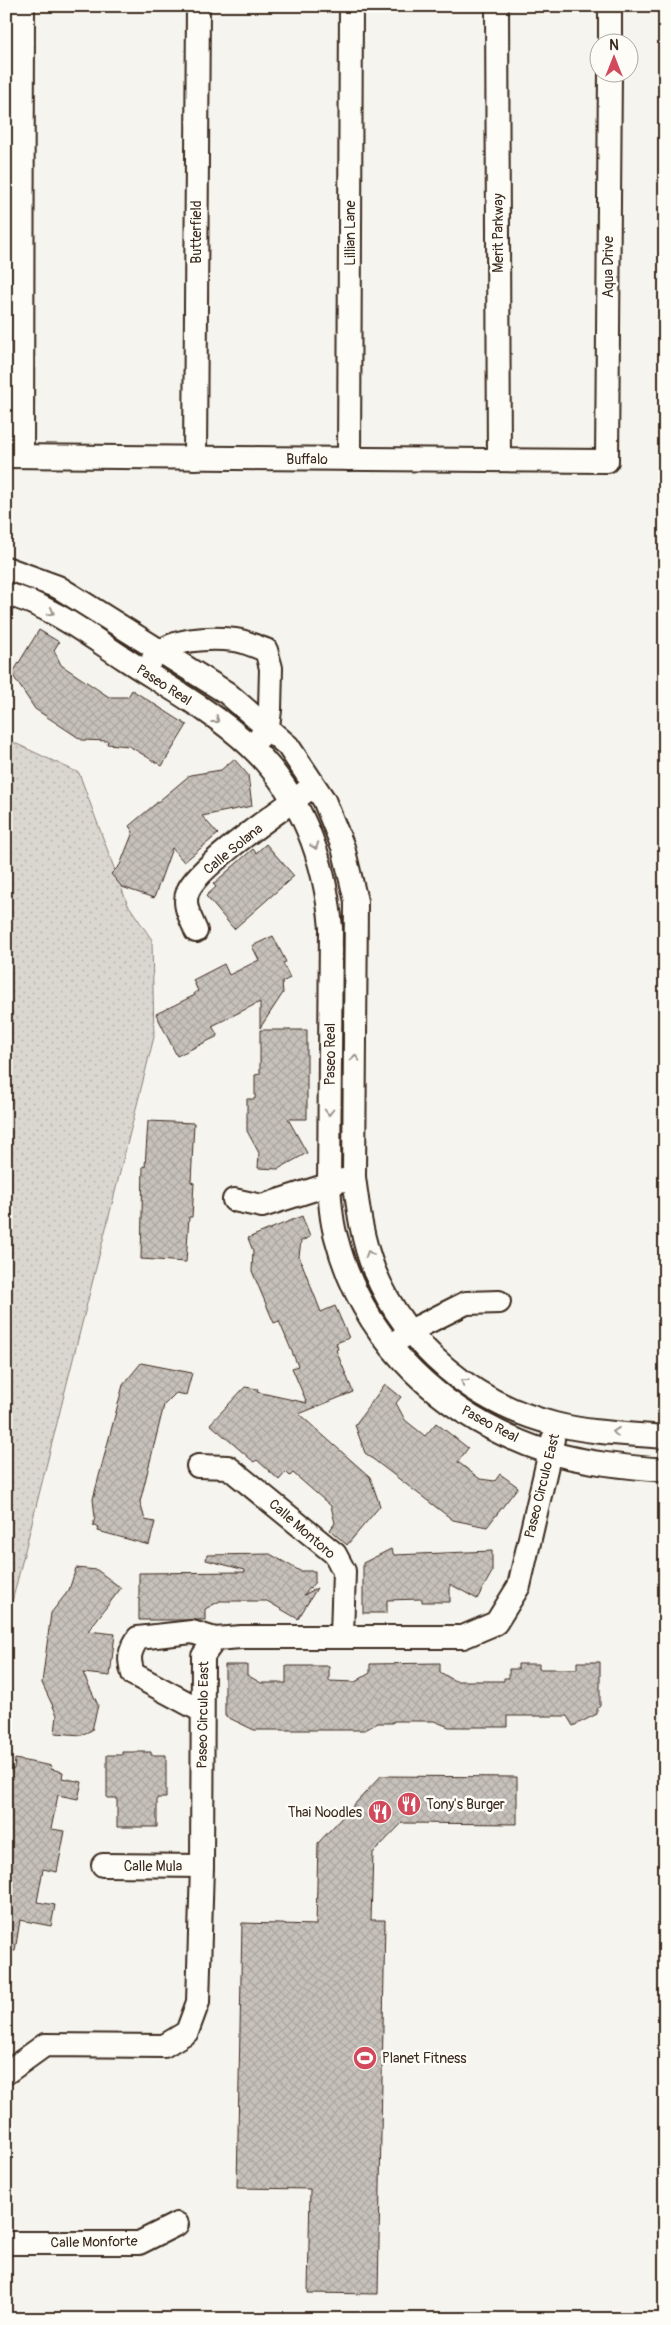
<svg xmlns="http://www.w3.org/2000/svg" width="671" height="2325" viewBox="0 0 671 2325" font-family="Pangolin,sans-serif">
<defs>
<pattern id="grass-dots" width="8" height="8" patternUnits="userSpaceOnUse" patternTransform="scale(1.25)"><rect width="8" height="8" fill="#dad6d0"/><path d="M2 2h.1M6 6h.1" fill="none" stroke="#bcb8b2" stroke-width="1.8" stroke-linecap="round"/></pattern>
<pattern id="building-cross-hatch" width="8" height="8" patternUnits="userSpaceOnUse" patternTransform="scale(1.25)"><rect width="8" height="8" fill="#c7c1bb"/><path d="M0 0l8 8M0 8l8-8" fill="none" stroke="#aca6a0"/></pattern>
</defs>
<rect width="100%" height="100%" fill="#f5f4ee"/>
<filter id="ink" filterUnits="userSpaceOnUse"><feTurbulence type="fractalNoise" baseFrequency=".02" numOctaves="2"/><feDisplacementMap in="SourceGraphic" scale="10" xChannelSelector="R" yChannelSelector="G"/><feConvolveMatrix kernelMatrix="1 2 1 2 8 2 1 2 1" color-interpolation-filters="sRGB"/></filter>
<g filter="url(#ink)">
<polygon fill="url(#grass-dots)" stroke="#8a8077" points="6,739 79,773 127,903 152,940 154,1037 12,1602 6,1634"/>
<g fill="url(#building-cross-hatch)" stroke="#3b2a1e">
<polygon points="39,630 59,642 54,650 61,665 109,697 128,697 132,690 187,725 162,766 129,746 107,744 108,741 82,740 35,709 12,674"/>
<polygon points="234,759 248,775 252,806 202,816 218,834 184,862 172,848 154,898 122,887 111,874 120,865 133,832 129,826 190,775 221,770"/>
<polygon points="266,844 294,876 234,929 206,896 216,887 213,884 253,849 256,853"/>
<polygon points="273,936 286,962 283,963 290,978 282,982 283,993 260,1028 260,1002 212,1026 218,1036 177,1056 156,1014 195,995 194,993 198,991 193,980 224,964 229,975 259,960 252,946"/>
<polygon points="260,1030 307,1030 307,1119 288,1119 307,1153 278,1169 258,1168 259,1153 247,1131 247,1099 255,1099 255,1075 260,1074"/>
<polygon points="148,1121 194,1123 191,1182 194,1183 192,1217 189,1217 186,1262 141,1259 143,1166 145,1167"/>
<polygon points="302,1216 310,1237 301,1241 299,1256 321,1312 335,1306 349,1338 336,1343 338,1349 336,1350 353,1392 299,1414 370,1477 380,1506 347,1545 330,1530 335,1523 331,1506 293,1473 290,1476 286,1472 279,1480 257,1460 254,1462 210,1424 245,1387 258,1389 257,1392 307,1403 292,1368 298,1366 279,1321 274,1323 252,1271 253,1251 248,1238"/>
<polygon points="141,1363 192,1373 186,1395 176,1393 164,1405 140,1502 145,1520 155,1522 149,1545 98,1531 99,1527 93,1526 95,1517 93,1499 123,1385"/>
<polygon points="385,1384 401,1397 396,1403 405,1420 425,1436 436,1423 468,1448 458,1462 480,1479 495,1481 500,1474 518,1487 487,1527 453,1520 365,1453 355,1425"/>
<polygon points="391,1549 394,1555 492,1551 492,1572 477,1599 450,1584 450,1602 422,1602 422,1599 387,1600 387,1613 363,1613 363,1563"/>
<polygon points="270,1554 300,1571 315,1571 315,1582 304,1595 317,1588 298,1619 267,1601 220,1601 205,1609 205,1620 139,1620 139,1573 245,1572 245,1570 206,1560 207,1555"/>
<polygon points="76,1568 97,1570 121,1588 88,1631 115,1634 110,1676 83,1673 98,1705 92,1730 81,1735 55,1733 57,1715 42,1683 51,1613 69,1590"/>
<polygon points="577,1662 600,1662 600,1706 597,1709 597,1714 573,1726 567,1716 507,1716 507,1727 449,1727 434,1721 393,1721 393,1723 378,1723 365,1730 254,1730 225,1716 225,1665 247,1665 247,1675 261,1683 286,1683 286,1666 329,1666 329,1681 355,1682 370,1673 370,1664 440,1663 440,1672 455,1681 504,1681 504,1678 509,1678 509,1669 518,1669 518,1664 539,1664 539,1669 577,1669"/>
<polygon points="122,1752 151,1752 151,1755 166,1755 166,1798 157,1798 157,1827 117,1827 117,1798 107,1798 107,1755 122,1755"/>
<polygon points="15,1759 52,1766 51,1769 63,1772 62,1778 82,1782 78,1799 58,1795 51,1829 65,1831 57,1872 43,1869 37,1902 55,1905 51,1926 20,1920 15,1951 6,1950 6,1802 10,1769 14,1769"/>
<polygon points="381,1776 517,1777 517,1824 402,1823 373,1853 371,1920 385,1920 378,2294 308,2293 310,2189 237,2188 242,1923 316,1925 318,1843"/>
</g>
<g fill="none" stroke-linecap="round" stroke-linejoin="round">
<g stroke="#3b2a1e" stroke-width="26">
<g id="minor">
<polyline points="497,6 499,460"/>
<polyline points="610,42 610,6"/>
<polyline points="6,456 607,461 610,72"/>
<polyline points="22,456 23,6"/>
<polyline points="195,458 198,6"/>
<polyline points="349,459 351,6"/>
<path d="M 6,568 L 58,587 L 227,693 L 288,746 L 324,800 L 343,847 L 356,901 L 354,1177 C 358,1208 362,1240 374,1270 C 406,1347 474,1404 555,1424 C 590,1433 629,1434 665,1437"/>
<path d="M 6,594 C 50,605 88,635 125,659 C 166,686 214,712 250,746 C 301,794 325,859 331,928 L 329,1184 C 330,1202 331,1220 336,1237 C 363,1343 446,1419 548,1452 C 586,1463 626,1467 665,1470"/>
<path d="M 153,658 C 170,638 210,637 235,640 C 245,641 256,647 266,650 L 271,668 L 270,710 L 268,727 L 260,737"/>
<path d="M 196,931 C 191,918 182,905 188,891 C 198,866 280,811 305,792"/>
<polyline points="234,1200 262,1206 343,1180"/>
<polyline points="400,1339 410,1331 466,1303 499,1302"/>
<polyline points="198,1466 228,1467 335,1554 344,1571 342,1636"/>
<path d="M 202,1711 L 133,1674 C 128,1658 129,1652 138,1638 L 192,1632 L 215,1639"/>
<polyline points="103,1865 202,1866"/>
<polyline points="6,2073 45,2045 164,2046 187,2032 198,2002 202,1866 203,1656 215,1639 241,1637 463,1637 496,1623 519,1586 553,1439"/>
<polyline points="6,2243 139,2243 177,2224"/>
</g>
</g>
<use href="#minor" stroke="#fdfcf7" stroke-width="22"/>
</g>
<defs><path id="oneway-chevron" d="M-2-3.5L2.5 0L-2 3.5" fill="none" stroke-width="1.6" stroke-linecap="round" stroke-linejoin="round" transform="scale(1.25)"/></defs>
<g stroke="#9c938a">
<use href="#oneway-chevron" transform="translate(51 612) rotate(28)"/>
<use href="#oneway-chevron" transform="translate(216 720) rotate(37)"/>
<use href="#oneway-chevron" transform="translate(315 846) rotate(70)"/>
<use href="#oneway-chevron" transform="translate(355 1058) rotate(-89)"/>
<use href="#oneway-chevron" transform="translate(329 1112) rotate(90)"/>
<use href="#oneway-chevron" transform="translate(369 1254) rotate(-108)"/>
<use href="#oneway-chevron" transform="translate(464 1382) rotate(-144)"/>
<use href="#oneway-chevron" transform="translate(616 1432) rotate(-173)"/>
</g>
</g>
<defs>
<g id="restaurant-disc" transform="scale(1.25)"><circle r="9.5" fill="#d1495b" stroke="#fdfcf7"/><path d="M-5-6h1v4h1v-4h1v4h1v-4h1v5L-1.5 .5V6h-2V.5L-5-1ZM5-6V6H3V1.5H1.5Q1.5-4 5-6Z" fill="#fff"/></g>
<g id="stadium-disc" transform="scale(1.25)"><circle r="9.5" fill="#d1495b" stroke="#fdfcf7"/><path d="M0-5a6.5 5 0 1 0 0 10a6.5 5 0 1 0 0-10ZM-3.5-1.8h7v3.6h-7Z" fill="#fff"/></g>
</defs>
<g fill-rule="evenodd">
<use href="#restaurant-disc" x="409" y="1804"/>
<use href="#restaurant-disc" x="380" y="1812"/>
<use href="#stadium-disc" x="365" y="2058"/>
</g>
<g text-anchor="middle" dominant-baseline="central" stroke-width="5" stroke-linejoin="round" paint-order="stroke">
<g font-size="14" fill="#3b2a1e" stroke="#fdfcf7">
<text transform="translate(196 232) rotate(-90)">Butterfield</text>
<text transform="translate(350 233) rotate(-90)">Lillian Lane</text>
<text transform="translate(498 233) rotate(-90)">Merit Parkway</text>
<text transform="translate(608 267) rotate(-90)">Aqua Drive</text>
<text x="307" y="459">Buffalo</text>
<text transform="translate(164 685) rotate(33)">Paseo Real</text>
<text transform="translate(233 849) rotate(-39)">Calle Solana</text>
<text transform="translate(330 1054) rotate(-90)">Paseo Real</text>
<text transform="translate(490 1424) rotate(28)">Paseo Real</text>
<text transform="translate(542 1486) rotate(-76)">Paseo Circulo East</text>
<text transform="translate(302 1529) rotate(41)">Calle Montoro</text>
<text transform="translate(203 1715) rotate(-89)">Paseo Circulo East</text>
<text x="153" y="1866">Calle Mula</text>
<text transform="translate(94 2242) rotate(-1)">Calle Monforte</text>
</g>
<g font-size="14" fill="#3b2a1e" stroke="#fdfcf7" text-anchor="start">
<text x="426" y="1804">Tony's Burger</text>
<text x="362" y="1812" text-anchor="end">Thai Noodles</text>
<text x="382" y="2058">Planet Fitness</text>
</g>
</g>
<rect width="671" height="2325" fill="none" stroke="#fdfcf7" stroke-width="25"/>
<rect x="12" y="12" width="646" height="2300" fill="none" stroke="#3b2a1e" stroke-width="2" filter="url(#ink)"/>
<g transform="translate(614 58)"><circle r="24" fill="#fdfcf7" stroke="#afa8a0"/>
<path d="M0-4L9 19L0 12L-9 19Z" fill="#d1495b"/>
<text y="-8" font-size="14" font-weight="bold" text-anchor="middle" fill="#3b2a1e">N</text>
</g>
</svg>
